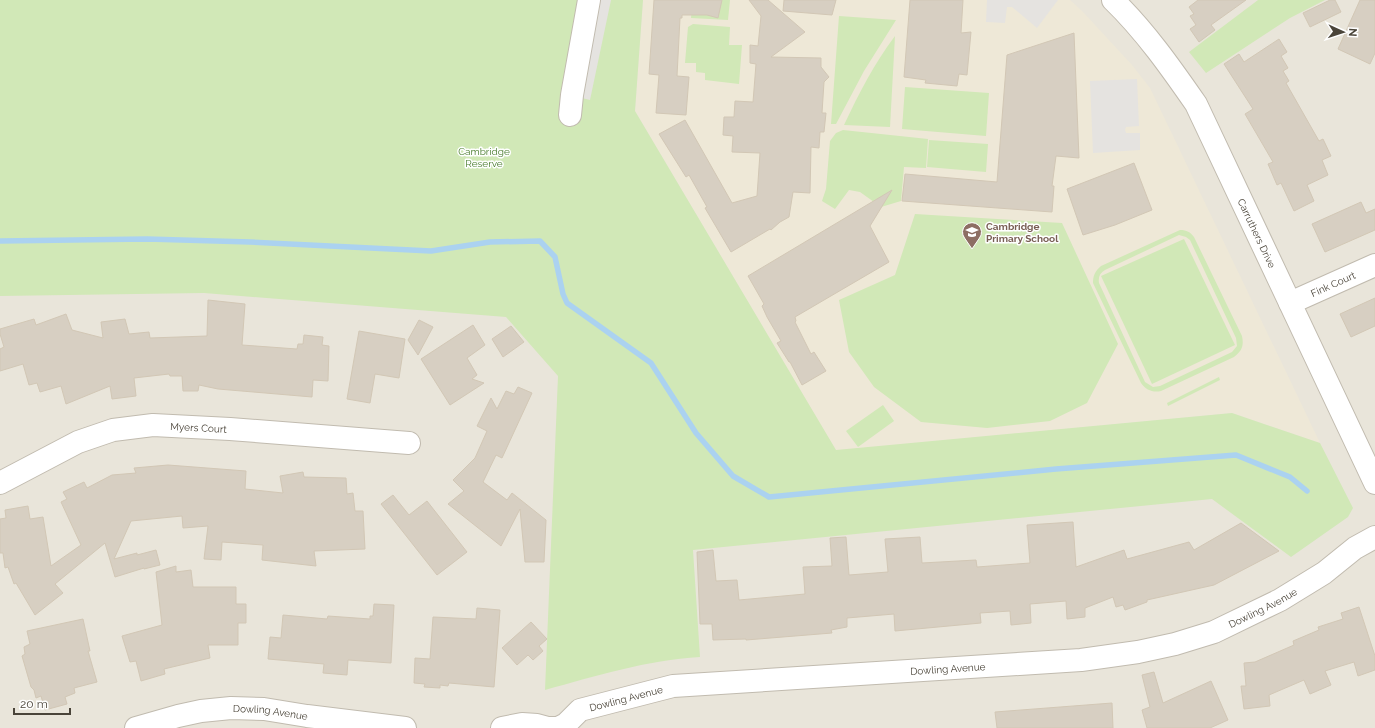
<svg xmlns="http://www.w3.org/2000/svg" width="1375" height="728" viewBox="0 0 1375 728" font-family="Raleway,sans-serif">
<rect width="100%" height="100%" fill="#f6f3ec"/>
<rect fill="#e9e5da" x="0" y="0" width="1375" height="728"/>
<polygon fill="#eee8d7" points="643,0 1070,0 1083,12 1107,38 1132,65 1150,88 1320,443 1232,413 836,451 635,111"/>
<g fill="#d1e8b7" fill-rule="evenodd">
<path d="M 0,0 L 643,0 L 635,111 L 836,450 L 1232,413 L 1320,443 L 1353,508 L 1348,517 L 1291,557 L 1212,499 L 693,550 L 700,657 C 647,660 596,676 545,690 L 558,376 L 506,317 L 204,293 L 0,296 Z"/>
<polygon points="692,0 730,0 728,20 691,18"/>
<polygon points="1258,0 1325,0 1290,18 1206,73 1189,52"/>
<polygon points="839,16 896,20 864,71 836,124 831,124"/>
<polygon points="693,24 730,27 729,45 742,45 739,84 705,80 705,73 696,72 696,63 685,63 688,27"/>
<path d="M 895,36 L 890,127 L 844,125 C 859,93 874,64 895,36 Z"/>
<polygon points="905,87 989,93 986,136 902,129"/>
<polygon points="843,130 928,139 926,168 904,167 901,201 881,207 860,192 849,190 835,209 822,201 826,189 830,141 836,133"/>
<polygon points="929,140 988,144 986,172 927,167"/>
<polygon points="915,214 1062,223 1118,344 1087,403 1050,421 987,428 921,422 874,387 849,352 839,300 895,275"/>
<path d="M 1180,230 C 1187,230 1190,232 1194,237 L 1242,336 C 1244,346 1242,351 1234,357 L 1161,391 C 1153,393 1146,390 1141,383 L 1093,283 C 1093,276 1095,271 1101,266 ZM 1179,235 L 1186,237 L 1190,240 L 1236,338 L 1237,346 L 1232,352 L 1160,386 L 1153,387 L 1145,382 L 1099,283 C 1098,277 1100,273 1105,270 Z"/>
<polygon points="1184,239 1235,345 1152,384 1101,276"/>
<polygon points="1219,377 1220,380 1168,406 1167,403"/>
<polygon points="883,405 894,421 858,447 846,431"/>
</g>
<g fill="#e5e3e0">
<polygon points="597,0 611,0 590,100 578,97"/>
<polygon points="987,0 1058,0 1037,28 1012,7 1007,7 1005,23 986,22"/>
<polygon points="1137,79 1139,126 1126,127 1125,130 1126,133 1140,133 1140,150 1093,153 1090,81"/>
</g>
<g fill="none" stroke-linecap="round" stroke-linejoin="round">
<polyline stroke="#abd2f0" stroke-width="5.5" points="0,241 147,239 250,242 431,251 490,242 540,241 555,257 563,294 567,303 651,363 696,433 733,476 769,497 1056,469 1236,455 1290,477 1307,491"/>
</g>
<g fill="#d7cfc2" stroke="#d2c7b5">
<polygon points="654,0 722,0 718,18 707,15 682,15 682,18 680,18 677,76 689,77 686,115 656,113 659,75 649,74"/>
<polygon points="749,0 768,0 805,32 771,57 821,58 821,67 829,77 824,82 822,113 826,113 824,132 820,132 819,148 811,147 810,193 793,192 789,217 780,222 771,230 770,229 731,252 705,208 707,207 689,175 686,177 659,134 685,120 732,203 757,196 760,153 732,152 733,136 723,135 724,117 734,117 735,101 753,102 756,64 750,63 750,45 758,46 761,16"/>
<polygon points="784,0 836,0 832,15 783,11"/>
<polygon points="910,0 963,0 961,33 971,32 967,75 959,74 957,86 925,83 926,80 904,77"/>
<polygon points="1198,0 1246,0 1211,25 1215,30 1199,42 1190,29 1196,25 1190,16 1194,14 1189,7"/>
<polygon points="1330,0 1335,0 1341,12 1310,27 1303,13"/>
<polygon points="1360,0 1375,0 1375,53 1370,64 1338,49"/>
<polygon points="1074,33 1079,158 1056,156 1052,186 1054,186 1052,212 902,201 905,174 997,182 1007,55"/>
<polygon points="1279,39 1287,52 1281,56 1288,68 1283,71 1289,81 1286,83 1319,141 1323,139 1331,156 1322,160 1328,175 1307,185 1314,201 1294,211 1281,183 1277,185 1268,164 1273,162 1245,114 1253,109 1224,64 1239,54 1244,62"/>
<polygon points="1134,163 1152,210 1115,225 1083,235 1067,189"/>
<polygon points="892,190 870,226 889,262 795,317 796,321 795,322 811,354 814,352 826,371 802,385 790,362 789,362 777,343 781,341 767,317 762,306 764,304 748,276"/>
<polygon points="1361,202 1366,213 1375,209 1375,230 1325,252 1312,224"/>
<polygon points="1375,298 1375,326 1351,337 1340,314"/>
<polygon points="208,300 245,304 242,345 297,349 298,344 303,344 304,335 323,337 322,345 329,346 328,381 313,380 312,397 218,389 199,385 198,391 183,391 182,376 170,376 169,374 134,378 136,396 112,399 110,386 66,404 61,386 40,392 37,383 29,385 23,364 0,371 0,349 4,347 0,334 0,329 34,319 36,325 66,314 72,330 103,338 101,322 125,319 129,334 149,332 150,338 207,336"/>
<polygon points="419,320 433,327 418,355 408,340"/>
<polygon points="473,325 485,345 467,358 477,375 472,379 484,383 450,405 421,359"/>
<polygon points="511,326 524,342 503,357 492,339"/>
<polygon points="359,331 405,339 399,378 375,374 370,403 347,399"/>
<polygon points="518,387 532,393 502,458 496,455 483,482 507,500 512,493 546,520 544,562 525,562 520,509 501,546 448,504 464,491 453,480 475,458 487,431 477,426 491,398 497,409 506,391 514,394"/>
<polygon points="168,465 246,471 245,489 283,493 280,476 303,472 304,477 346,478 347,494 353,493 355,511 363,511 365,549 314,551 316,566 262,560 263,545 222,542 221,560 204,559 208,526 183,528 182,516 131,521 114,559 137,553 137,555 156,550 160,565 144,569 144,568 115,577 105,543 55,584 63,593 35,615 16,583 14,584 8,567 5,568 3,553 0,553 0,519 6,518 5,510 28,506 30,519 43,517 51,566 81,545 61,502 67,499 63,492 84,482 87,488 112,475 136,473 134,468"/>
<polygon points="393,495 409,515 427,501 467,552 437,575 381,504"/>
<polygon points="1073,522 1076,567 1124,550 1127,559 1189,542 1194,550 1241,523 1279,551 1214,585 1147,600 1147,602 1125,610 1123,605 1116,607 1113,597 1085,608 1085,617 1067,619 1066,601 1030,604 1031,623 1011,625 1010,611 980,613 981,623 895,631 894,614 847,618 847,627 831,630 832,633 746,640 746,639 713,640 712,624 700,624 697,552 713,550 716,581 737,580 739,600 805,594 803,567 832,566 830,538 846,537 849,575 888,572 885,539 920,537 922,563 976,560 977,567 1030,563 1027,525"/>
<polygon points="176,566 176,572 191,570 193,587 236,587 236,604 246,604 246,623 238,623 238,645 208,645 210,658 164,669 165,674 141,681 136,661 130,662 122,636 162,625 156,572"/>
<polygon points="374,604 394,605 391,663 348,660 347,675 323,673 324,664 268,659 270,637 281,638 283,615 327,619 328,616 370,619 370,616 373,616"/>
<polygon points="1359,607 1375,656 1375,670 1358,676 1354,662 1325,671 1331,685 1310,694 1304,680 1269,695 1270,706 1244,709 1241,686 1246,686 1244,663 1255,662 1294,645 1293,641 1319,630 1318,627 1343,619 1341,613"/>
<polygon points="477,608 500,610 494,687 449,683 448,686 440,685 440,688 424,687 425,684 414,683 415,658 430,659 433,617 476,619"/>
<polygon points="83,619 90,651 88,651 97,682 74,688 75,693 65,697 67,704 45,710 41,696 36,698 34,690 31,687 22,656 25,654 24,647 30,644 27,631"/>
<polygon points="531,622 547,639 539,646 543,651 533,660 528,655 517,665 502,648"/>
<polygon points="1154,672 1163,703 1211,681 1228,720 1210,728 1147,728 1142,710 1150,707 1142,675"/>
<polygon points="1112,703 1113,728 997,728 995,712"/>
</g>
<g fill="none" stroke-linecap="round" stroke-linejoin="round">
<g stroke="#c1bbaf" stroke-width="24">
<g id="minor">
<path id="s1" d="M 1113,0 C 1145,31 1171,68 1196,104 L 1375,483"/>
<polyline points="570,115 572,95 589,0"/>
<path id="s2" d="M 1290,303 L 1375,265"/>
<path id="s3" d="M 0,483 L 78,442 L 113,430 L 153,425 L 230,429 L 409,443"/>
<path id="s4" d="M 136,728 L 178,716 L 201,711 L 231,708 L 264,709 L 307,716 L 405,728"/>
<path id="s5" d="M 502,728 L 522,724 L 537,725 L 548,728 L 558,728 L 566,724 L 580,710 L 673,686 L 1081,660 L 1138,652 L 1175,644 L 1214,632 L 1280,600 L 1324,573 L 1355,548 L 1375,537"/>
</g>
</g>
<use href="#minor" stroke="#fff" stroke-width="22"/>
</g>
<defs>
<g id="school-pin" transform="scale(1)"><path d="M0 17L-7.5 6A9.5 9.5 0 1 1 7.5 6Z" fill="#8d6e63" stroke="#fff"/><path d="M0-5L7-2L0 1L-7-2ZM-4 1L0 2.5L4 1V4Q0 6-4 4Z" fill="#fff"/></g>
</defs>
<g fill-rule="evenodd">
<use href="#school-pin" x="972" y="232"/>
</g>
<g text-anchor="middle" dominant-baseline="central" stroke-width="3" stroke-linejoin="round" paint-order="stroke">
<g font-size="10" fill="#497c2d" stroke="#fff">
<text x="484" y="151">Cambridge<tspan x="484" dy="12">Reserve</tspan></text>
</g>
<g font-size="10" font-weight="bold" fill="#785e54" stroke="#fff" text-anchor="start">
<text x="986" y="226">Cambridge<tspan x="986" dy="12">Primary School</tspan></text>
</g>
<g font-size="10" fill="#4a4439" stroke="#fff">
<text stroke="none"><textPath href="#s1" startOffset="276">Carruthers Drive</textPath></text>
<text stroke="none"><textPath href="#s2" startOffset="47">Fink Court</textPath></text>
<text stroke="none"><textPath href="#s3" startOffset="211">Myers Court</textPath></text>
<text stroke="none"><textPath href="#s5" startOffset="781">Dowling Avenue</textPath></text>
<text stroke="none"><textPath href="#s5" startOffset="457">Dowling Avenue</textPath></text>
<text stroke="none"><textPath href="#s5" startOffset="133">Dowling Avenue</textPath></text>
<text stroke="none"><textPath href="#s4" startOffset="137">Dowling Avenue</textPath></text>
</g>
</g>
<g transform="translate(1343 32) rotate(93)" stroke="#ffffff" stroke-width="3" paint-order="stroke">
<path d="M0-3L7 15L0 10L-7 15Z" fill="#4a4439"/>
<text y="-6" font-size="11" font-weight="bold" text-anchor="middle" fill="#4a4439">N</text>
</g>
<path d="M14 708v6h56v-6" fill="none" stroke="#4a4439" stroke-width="2"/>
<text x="20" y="708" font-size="12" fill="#4a4439" stroke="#ffffff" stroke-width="3" paint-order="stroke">20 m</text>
</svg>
